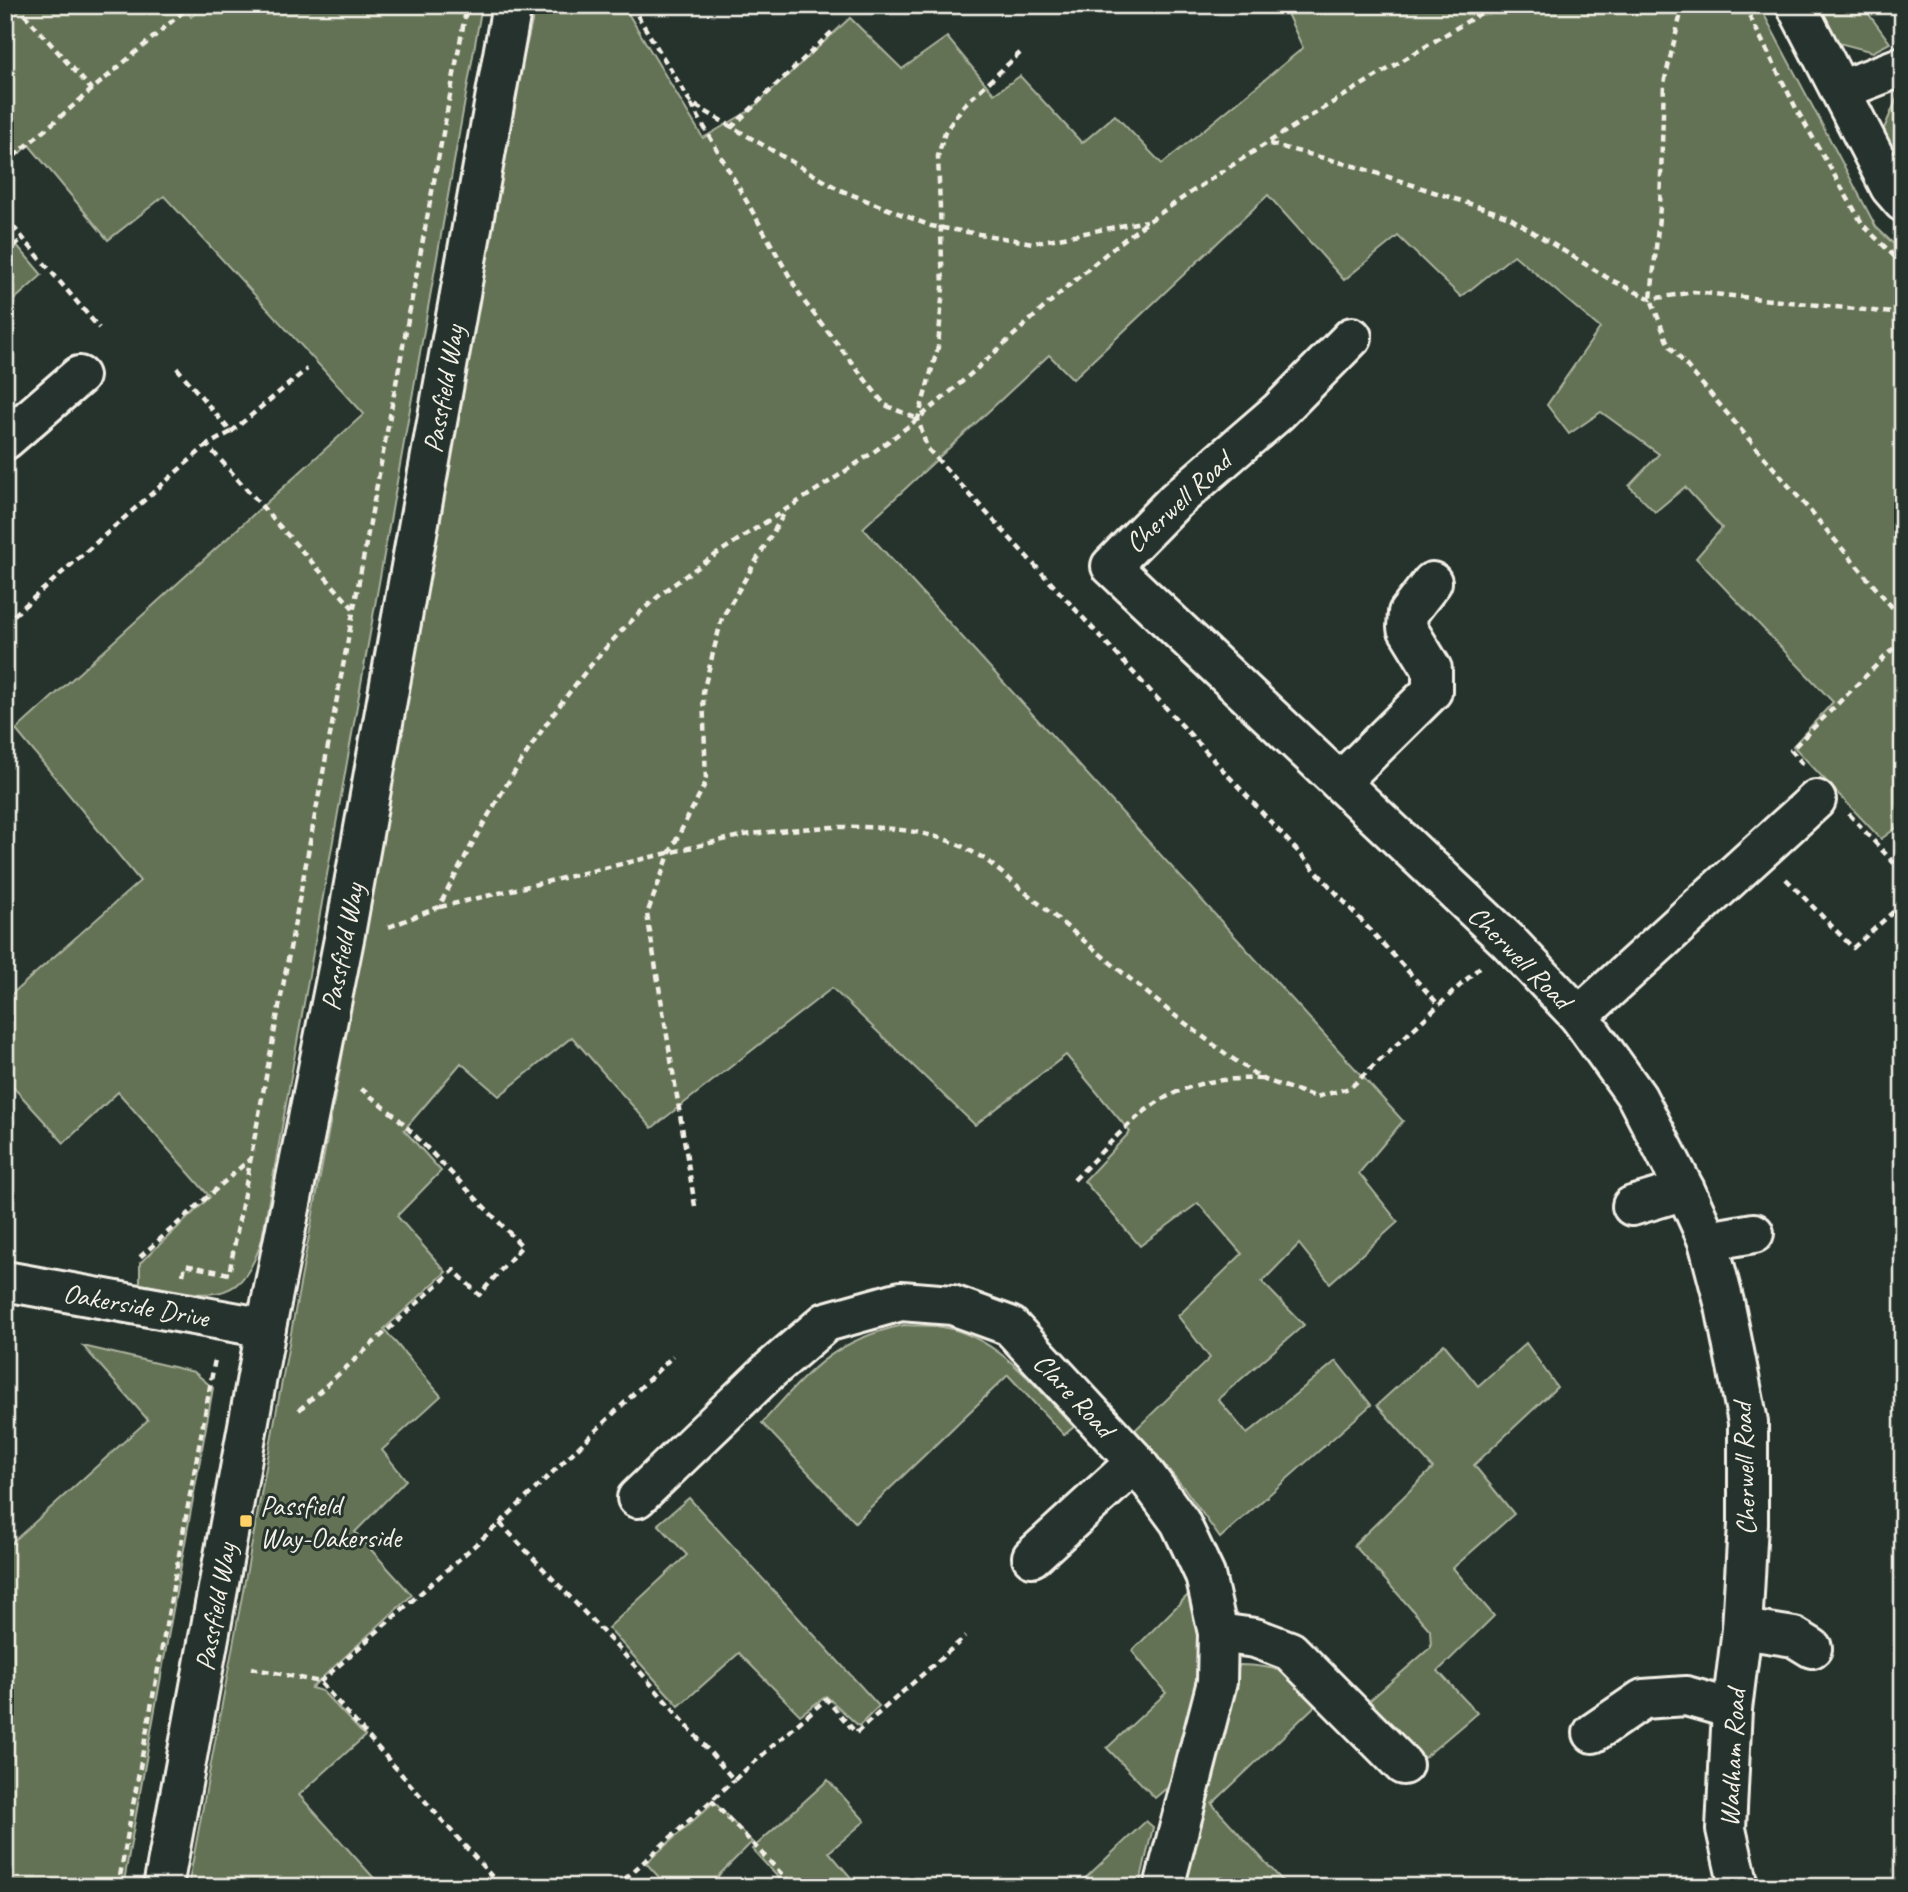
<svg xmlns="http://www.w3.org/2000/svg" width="1908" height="1892" viewBox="0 0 1908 1892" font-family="Caveat,sans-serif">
<rect width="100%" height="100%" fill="#26332d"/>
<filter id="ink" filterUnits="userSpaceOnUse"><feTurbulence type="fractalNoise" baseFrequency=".0143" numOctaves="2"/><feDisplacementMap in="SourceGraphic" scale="14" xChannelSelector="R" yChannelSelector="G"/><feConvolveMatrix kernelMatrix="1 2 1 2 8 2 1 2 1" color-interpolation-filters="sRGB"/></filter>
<g filter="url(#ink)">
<g fill="#637254" stroke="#acb29e" stroke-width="2">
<path d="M 5,5 L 185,5 L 191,17 L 205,5 L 482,5 L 262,1239 C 240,1314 202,1293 140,1284 L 140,1263 L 210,1197 L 118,1092 L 64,1143 L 5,1078 L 5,1000 L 140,881 L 16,730 L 364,414 L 164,196 L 108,240 L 29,145 L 5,165 Z"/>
<polygon points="536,5 623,5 703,138 749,111 850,18 902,69 947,37 994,94 1020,76 1082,143 1115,115 1162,164 1303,48 1283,5 1759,5 1876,227 1903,253 1903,823 1881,839 1793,746 1833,702 1696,558 1722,528 1685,487 1655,512 1629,486 1659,454 1601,412 1569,434 1547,405 1600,328 1514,255 1461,297 1398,236 1344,280 1268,195 1073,379 1049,355 863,528 1403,1121 1359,1173 1398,1222 1330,1283 1299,1244 1262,1282 1304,1325 1218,1399 1247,1434 1336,1361 1371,1405 1220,1538 1185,1489 1135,1430 1210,1358 1178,1316 1242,1254 1198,1203 1140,1246 1084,1181 1130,1132 1066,1055 975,1125 832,988 652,1128 572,1037 499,1096 461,1063 404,1130 441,1171 397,1216 446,1272 384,1329 441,1396 382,1450 406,1480 355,1532 412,1595 311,1688 322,1691 365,1736 299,1795 382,1887 188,1887 338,1080 505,135"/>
<polygon points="1815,5 1862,5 1890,43 1873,52 1835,42"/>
<polygon points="1900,91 1903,94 1903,186 1880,138"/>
<polygon points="5,231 42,275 5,308"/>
<path d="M 904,1325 C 917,1326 930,1325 942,1327 C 998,1336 1038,1389 1074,1427 L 1064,1435 L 1008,1375 L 855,1522 L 762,1423 C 809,1371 833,1340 904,1325 Z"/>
<polygon points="1526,1343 1557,1387 1474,1465 1514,1514 1453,1568 1494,1616 1438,1671 1477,1713 1424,1758 1369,1701 1431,1647 1430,1630 1354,1545 1433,1468 1377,1405 1444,1344 1478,1386"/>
<polygon points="83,1346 194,1372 213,1388 123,1887 5,1887 5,1549 148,1420"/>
<polygon points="689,1498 879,1706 859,1726 826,1696 800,1715 739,1653 679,1706 608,1628 687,1555 658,1524"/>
<polygon points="1190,1593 1199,1634 1195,1695 1168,1787 1155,1798 1107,1748 1166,1693 1132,1651"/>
<path d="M 1240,1665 C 1283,1666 1289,1672 1319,1702 L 1212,1804 L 1288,1887 L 1176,1887 L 1228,1682 Z"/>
<polygon points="828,1780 865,1821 829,1852 859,1887 787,1887 752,1849"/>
<polygon points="714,1802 752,1842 712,1882 715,1887 668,1887 646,1863"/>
<polygon points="1146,1821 1153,1827 1139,1887 1076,1887"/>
</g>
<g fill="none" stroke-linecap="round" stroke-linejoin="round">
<g stroke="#f4f1e8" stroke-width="44">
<g id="minor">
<polyline points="1796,5 1890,187 1903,202"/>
<polyline points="1841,90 1903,66"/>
<polyline points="1352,337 1278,412 1175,501 1111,566 1508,941 1579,1016 1637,1097 1685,1190 1708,1241 1725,1306 1748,1422 1748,1524 1742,1629 1732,1709 1726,1829 1739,1887"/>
<polyline points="5,440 79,376"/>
<polyline points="1340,782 1432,691 1432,669 1407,628 1408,613 1432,582"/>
<polyline points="1579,1016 1816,800"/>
<polyline points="1632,1206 1685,1190"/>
<polyline points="1708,1241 1754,1233"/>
<polyline points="5,1281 266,1328"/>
<polyline points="637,1498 769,1371 826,1322 901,1301 952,1305 1010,1326 1136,1462 1180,1522 1205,1575 1218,1633 1217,1682 1164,1887"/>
<polyline points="1032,1557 1136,1462"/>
<polyline points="1742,1629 1794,1637 1812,1648"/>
<polyline points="1218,1633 1255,1638 1290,1651 1403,1765"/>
<polyline points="1593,1733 1643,1699 1686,1696 1732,1709"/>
<polyline points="163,1887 266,1328 345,934 512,5"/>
</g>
</g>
<g stroke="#f4f1e8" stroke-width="4.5" stroke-dasharray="7 5" stroke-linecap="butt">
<polyline points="16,5 92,90"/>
<polyline points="631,5 691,103 840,190 931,226 1033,243 1146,221"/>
<polyline points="1683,5 1664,83 1660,207 1651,299 1668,344 1903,620"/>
<polyline points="1744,5 1797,110 1863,225 1903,265"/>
<polyline points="1020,53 964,105 945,132 938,156 943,287 938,347 918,419 927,448 1439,1005"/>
<polyline points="691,104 803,300 885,405 918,419"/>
<polyline points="731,128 835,29"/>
<polyline points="1270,144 1358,167 1507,216 1611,280 1651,299 1694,292 1903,314"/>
<polyline points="5,164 191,5"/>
<polyline points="5,217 99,328"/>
<polyline points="5,254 23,238"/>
<polyline points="177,368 231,432 207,445 353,608"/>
<polyline points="231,432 307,369"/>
<polyline points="5,623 207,445"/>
<polyline points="1803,764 1791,750 1903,639"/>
<polyline points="1849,814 1903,873"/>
<polyline points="1786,879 1853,948 1903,903"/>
<path d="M 440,907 L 744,835 C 807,827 891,819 952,842 C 963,846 974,853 985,859 L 1169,1011 L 1226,1054 L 1262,1079 L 1316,1097 L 1350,1088 L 1481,966"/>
<path d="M 389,927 L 439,907 C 491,803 576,659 669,588 C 748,528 837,483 915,421 C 996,357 1068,278 1152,219 C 1262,142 1380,75 1494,5"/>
<path d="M 1074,1180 C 1136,1117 1164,1075 1261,1079"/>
<polyline points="695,1206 647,914 670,852 706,782 703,692 722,618 785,512"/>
<polyline points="140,1257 250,1159"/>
<polyline points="183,1275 185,1265 229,1274 467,5"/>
<polyline points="299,1410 454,1270 479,1295 522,1246 398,1118 359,1087"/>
<polyline points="500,1523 636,1667 734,1780 826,1699 856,1733 965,1637"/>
<polyline points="251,1668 320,1682 501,1887"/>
<polyline points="320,1682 500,1523 673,1356"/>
<polyline points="711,1800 794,1887"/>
<polyline points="118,1887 215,1359"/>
<polyline points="616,1887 734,1780"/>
<polyline points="875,1887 883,1880"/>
</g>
<use href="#minor" stroke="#26332d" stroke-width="38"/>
</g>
</g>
<rect fill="#ffd166" stroke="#26332d" stroke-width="2.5" x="239" y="1514" width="14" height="14" rx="3.5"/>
<g text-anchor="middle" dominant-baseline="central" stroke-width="6" stroke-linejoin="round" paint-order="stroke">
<g font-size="28" fill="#f4f1e8" stroke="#26332d">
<text transform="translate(443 389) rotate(-80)">Passfield Way</text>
<text transform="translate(1178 502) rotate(-43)">Cherwell Road</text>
<text transform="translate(342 947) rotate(-79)">Passfield Way</text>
<text transform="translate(1520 957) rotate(45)">Cherwell Road</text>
<text transform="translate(136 1305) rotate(10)">Oakerside Drive</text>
<text transform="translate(1074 1395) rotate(47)">Clare Road</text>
<text transform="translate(1744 1469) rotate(-92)">Cherwell Road</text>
<text transform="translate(215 1607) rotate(-80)">Passfield Way</text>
<text transform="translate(1732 1758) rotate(-87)">Wadham Road</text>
</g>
<g font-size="28" fill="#f4f1e8" stroke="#26332d" text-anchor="start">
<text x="260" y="1505">Passfield<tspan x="260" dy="32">Way-Oakerside</tspan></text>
</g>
</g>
<rect width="1908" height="1892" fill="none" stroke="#26332d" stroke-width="28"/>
<rect x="14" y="14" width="1880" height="1864" fill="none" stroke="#f4f1e8" stroke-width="2.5" filter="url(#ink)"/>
</svg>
